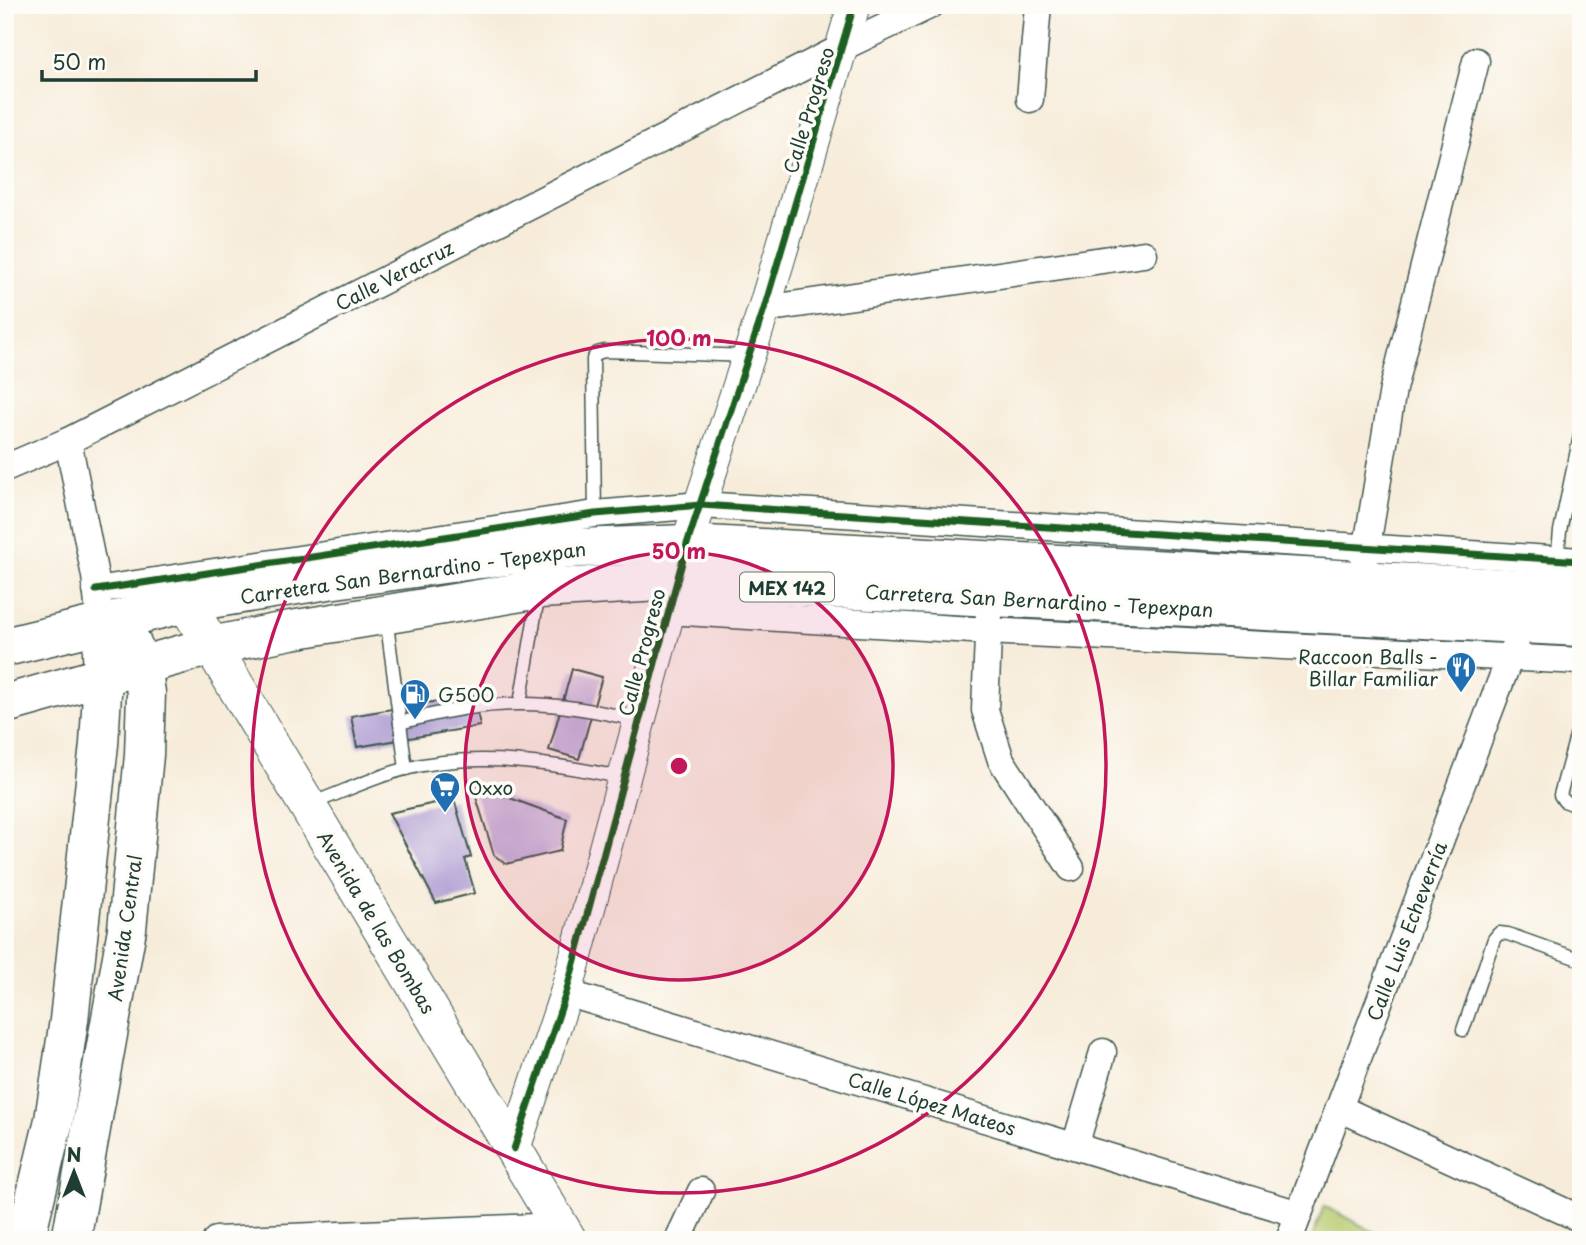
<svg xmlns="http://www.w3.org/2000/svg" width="1586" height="1245" viewBox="0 0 1586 1245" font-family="'Playpen Sans',sans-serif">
<rect width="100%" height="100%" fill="#fdfcf7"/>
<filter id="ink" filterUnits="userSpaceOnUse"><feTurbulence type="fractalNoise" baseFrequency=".0143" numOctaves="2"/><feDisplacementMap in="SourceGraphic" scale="14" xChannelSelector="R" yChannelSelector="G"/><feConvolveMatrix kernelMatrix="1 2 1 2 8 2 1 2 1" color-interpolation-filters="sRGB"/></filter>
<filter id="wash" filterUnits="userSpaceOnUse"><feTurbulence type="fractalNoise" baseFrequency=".00686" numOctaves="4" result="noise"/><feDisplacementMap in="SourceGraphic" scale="28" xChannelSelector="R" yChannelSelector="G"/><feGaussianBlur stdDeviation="1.57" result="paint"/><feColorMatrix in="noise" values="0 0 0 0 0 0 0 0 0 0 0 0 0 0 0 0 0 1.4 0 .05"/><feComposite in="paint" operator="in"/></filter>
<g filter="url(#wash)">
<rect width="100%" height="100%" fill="#f7ecda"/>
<polygon fill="#b6c96d" stroke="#6a8350" stroke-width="2" points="1324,1206 1389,1240 1311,1240"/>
<g id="blocks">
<g fill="#b3a2d4">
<polygon points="572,669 602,677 579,759 549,750"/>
<polygon points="474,695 480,726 357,747 351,716"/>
<polygon points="472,784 567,819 560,851 506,864 494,855"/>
<polygon points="454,799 471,857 465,859 475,893 436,903 389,813"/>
</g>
</g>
</g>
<g filter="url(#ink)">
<use href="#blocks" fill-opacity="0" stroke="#3f574d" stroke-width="2"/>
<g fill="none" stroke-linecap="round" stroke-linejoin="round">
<g stroke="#3f574d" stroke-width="15">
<g id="service">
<polyline points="595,514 593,359 597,353 605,351 749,356"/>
<polyline points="1557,563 1560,531 1581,431"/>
<polyline points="386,617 406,769"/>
<polyline points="520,703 539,592"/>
<polyline points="1581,718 1560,795 1564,801 1581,807"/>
<path d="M 400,723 C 488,698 550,698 639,721"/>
<path d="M 310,804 C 341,793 373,777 405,769 C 473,751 556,763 623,778"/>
<polyline points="1463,1030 1494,939 1499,933 1508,934 1581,960"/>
</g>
</g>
<g stroke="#3f574d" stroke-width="29">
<g id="minor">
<polyline points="1030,99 1038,5"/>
<polyline points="764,309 1144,254"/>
<polyline points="68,441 95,576 98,605"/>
<polyline points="5,468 68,441 843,47 931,5"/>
<polyline points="1364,564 1393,389 1476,61"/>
<polyline points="96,590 595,514 701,505 1581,561"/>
<polyline points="668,611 988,631 1581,661"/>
<polyline points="989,613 985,710 1001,760 1071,868"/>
<polyline points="566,993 1299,1214"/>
<polyline points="1339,1108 1581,1219"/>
<polyline points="1075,1146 1103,1052"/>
<polyline points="216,1240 559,1226"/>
<polyline points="678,1240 701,1191"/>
<polyline points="1289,1240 1516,641"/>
</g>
</g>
<g stroke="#3f574d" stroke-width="34">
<polyline id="tertiary" points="514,1149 566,993 687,544 764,309 854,5"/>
</g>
<g stroke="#3f574d" stroke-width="39">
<polyline id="secondary" points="186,603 568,1240"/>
</g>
<g stroke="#3f574d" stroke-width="41">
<g id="trunk">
<polyline points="5,647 186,603 328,580 480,559 578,548 687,544 1581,592"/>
<polyline points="5,704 211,646 291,630 540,589 677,581 1581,627"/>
<polyline points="25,1240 54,1120 69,1020 99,744 103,677 102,653"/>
<polyline points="71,1240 127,929 144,755 146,693 142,665 131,642"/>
</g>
</g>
<use href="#service" stroke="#fff" stroke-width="12"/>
<use href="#minor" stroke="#fff" stroke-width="26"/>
<use href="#tertiary" stroke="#fff" stroke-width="32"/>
<use href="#secondary" stroke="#fff" stroke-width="37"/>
<use href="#trunk" stroke="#fff" stroke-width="38"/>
<g stroke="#fdfcf7" stroke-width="11">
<g id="cycleway">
<polyline points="96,590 595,514 701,505 1581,561"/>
<polyline points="514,1149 566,993 687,544 764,309 854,5"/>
</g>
</g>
<use href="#cycleway" stroke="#1b5e20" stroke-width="7"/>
</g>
</g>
<circle cx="679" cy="766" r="214" fill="#c2185b" fill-opacity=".12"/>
<g fill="none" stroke="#c2185b" stroke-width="3.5">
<circle cx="679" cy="766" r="214"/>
<circle cx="679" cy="766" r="427"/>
</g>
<defs>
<g id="restaurant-pin" transform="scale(1.575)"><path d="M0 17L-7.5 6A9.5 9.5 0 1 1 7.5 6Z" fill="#1f6fb2" stroke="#fdfcf7"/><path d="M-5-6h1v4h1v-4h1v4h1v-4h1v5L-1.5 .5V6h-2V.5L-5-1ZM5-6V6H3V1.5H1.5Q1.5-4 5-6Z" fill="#fff"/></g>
<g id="fuel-pin" transform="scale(1.575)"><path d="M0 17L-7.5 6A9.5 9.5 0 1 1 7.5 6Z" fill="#1f6fb2" stroke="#fdfcf7"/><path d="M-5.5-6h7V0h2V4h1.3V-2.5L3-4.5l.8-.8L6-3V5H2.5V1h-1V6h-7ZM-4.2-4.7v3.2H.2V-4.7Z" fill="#fff"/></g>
<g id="supermarket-pin" transform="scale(1.575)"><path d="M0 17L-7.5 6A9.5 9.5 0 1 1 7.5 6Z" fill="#1f6fb2" stroke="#fdfcf7"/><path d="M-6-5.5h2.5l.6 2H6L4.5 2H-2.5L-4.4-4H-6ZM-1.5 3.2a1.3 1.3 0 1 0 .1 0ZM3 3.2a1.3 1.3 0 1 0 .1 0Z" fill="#fff"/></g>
</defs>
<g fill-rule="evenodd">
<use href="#restaurant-pin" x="1461" y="667"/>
<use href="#fuel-pin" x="415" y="694"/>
<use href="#supermarket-pin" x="445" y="787"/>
</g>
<g text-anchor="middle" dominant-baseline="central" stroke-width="7" stroke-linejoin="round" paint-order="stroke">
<rect fill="#fdfcf7" stroke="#62766e" stroke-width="2" x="740" y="572.5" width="94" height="29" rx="5"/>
<g font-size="18" font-weight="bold" fill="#1f3d34">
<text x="787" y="587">MEX 142</text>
</g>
<g font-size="19" fill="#1f3d34" stroke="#fdfcf7">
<text transform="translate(808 110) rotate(-73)">Calle Progreso</text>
<text transform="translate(394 275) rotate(-27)">Calle Veracruz</text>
<text transform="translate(413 572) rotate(-8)">Carretera San Bernardino - Tepexpan</text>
<text transform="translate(1039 600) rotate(3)">Carretera San Bernardino - Tepexpan</text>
<text transform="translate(641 652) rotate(-75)">Calle Progreso</text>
<text transform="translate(377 922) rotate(59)">Avenida de las Bombas</text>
<text transform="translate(124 928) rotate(-82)">Avenida Central</text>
<text transform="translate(1406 931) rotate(-69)">Calle Luis Echeverría</text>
<text transform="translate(932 1103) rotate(17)">Calle López Mateos</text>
</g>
<g font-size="19" fill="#1f3d34" stroke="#fdfcf7" text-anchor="start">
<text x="1438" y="656" text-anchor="end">Raccoon Balls -<tspan x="1438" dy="22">Billar Familiar</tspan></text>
<text x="438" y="694">G500</text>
<text x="468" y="787">Oxxo</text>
</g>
</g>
<circle cx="679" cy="766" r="10" fill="#c2185b" stroke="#fdfcf7" stroke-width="3.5"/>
<g font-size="21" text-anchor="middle" font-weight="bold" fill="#c2185b" stroke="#fdfcf7" stroke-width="7" stroke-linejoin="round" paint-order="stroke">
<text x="679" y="346">100 m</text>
<text x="679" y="559">50 m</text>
</g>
<rect width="1586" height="1245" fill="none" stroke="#fdfcf7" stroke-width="28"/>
<g transform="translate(74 1172)" stroke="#fdfcf7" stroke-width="5" paint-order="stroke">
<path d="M0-5L12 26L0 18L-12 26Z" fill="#1f3d34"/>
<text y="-10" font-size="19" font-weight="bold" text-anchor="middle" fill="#1f3d34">N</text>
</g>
<path d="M42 70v10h214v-10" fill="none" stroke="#1f3d34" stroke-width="3.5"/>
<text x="52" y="70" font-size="21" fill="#1f3d34" stroke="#fdfcf7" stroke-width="5" paint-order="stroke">50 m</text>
</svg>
